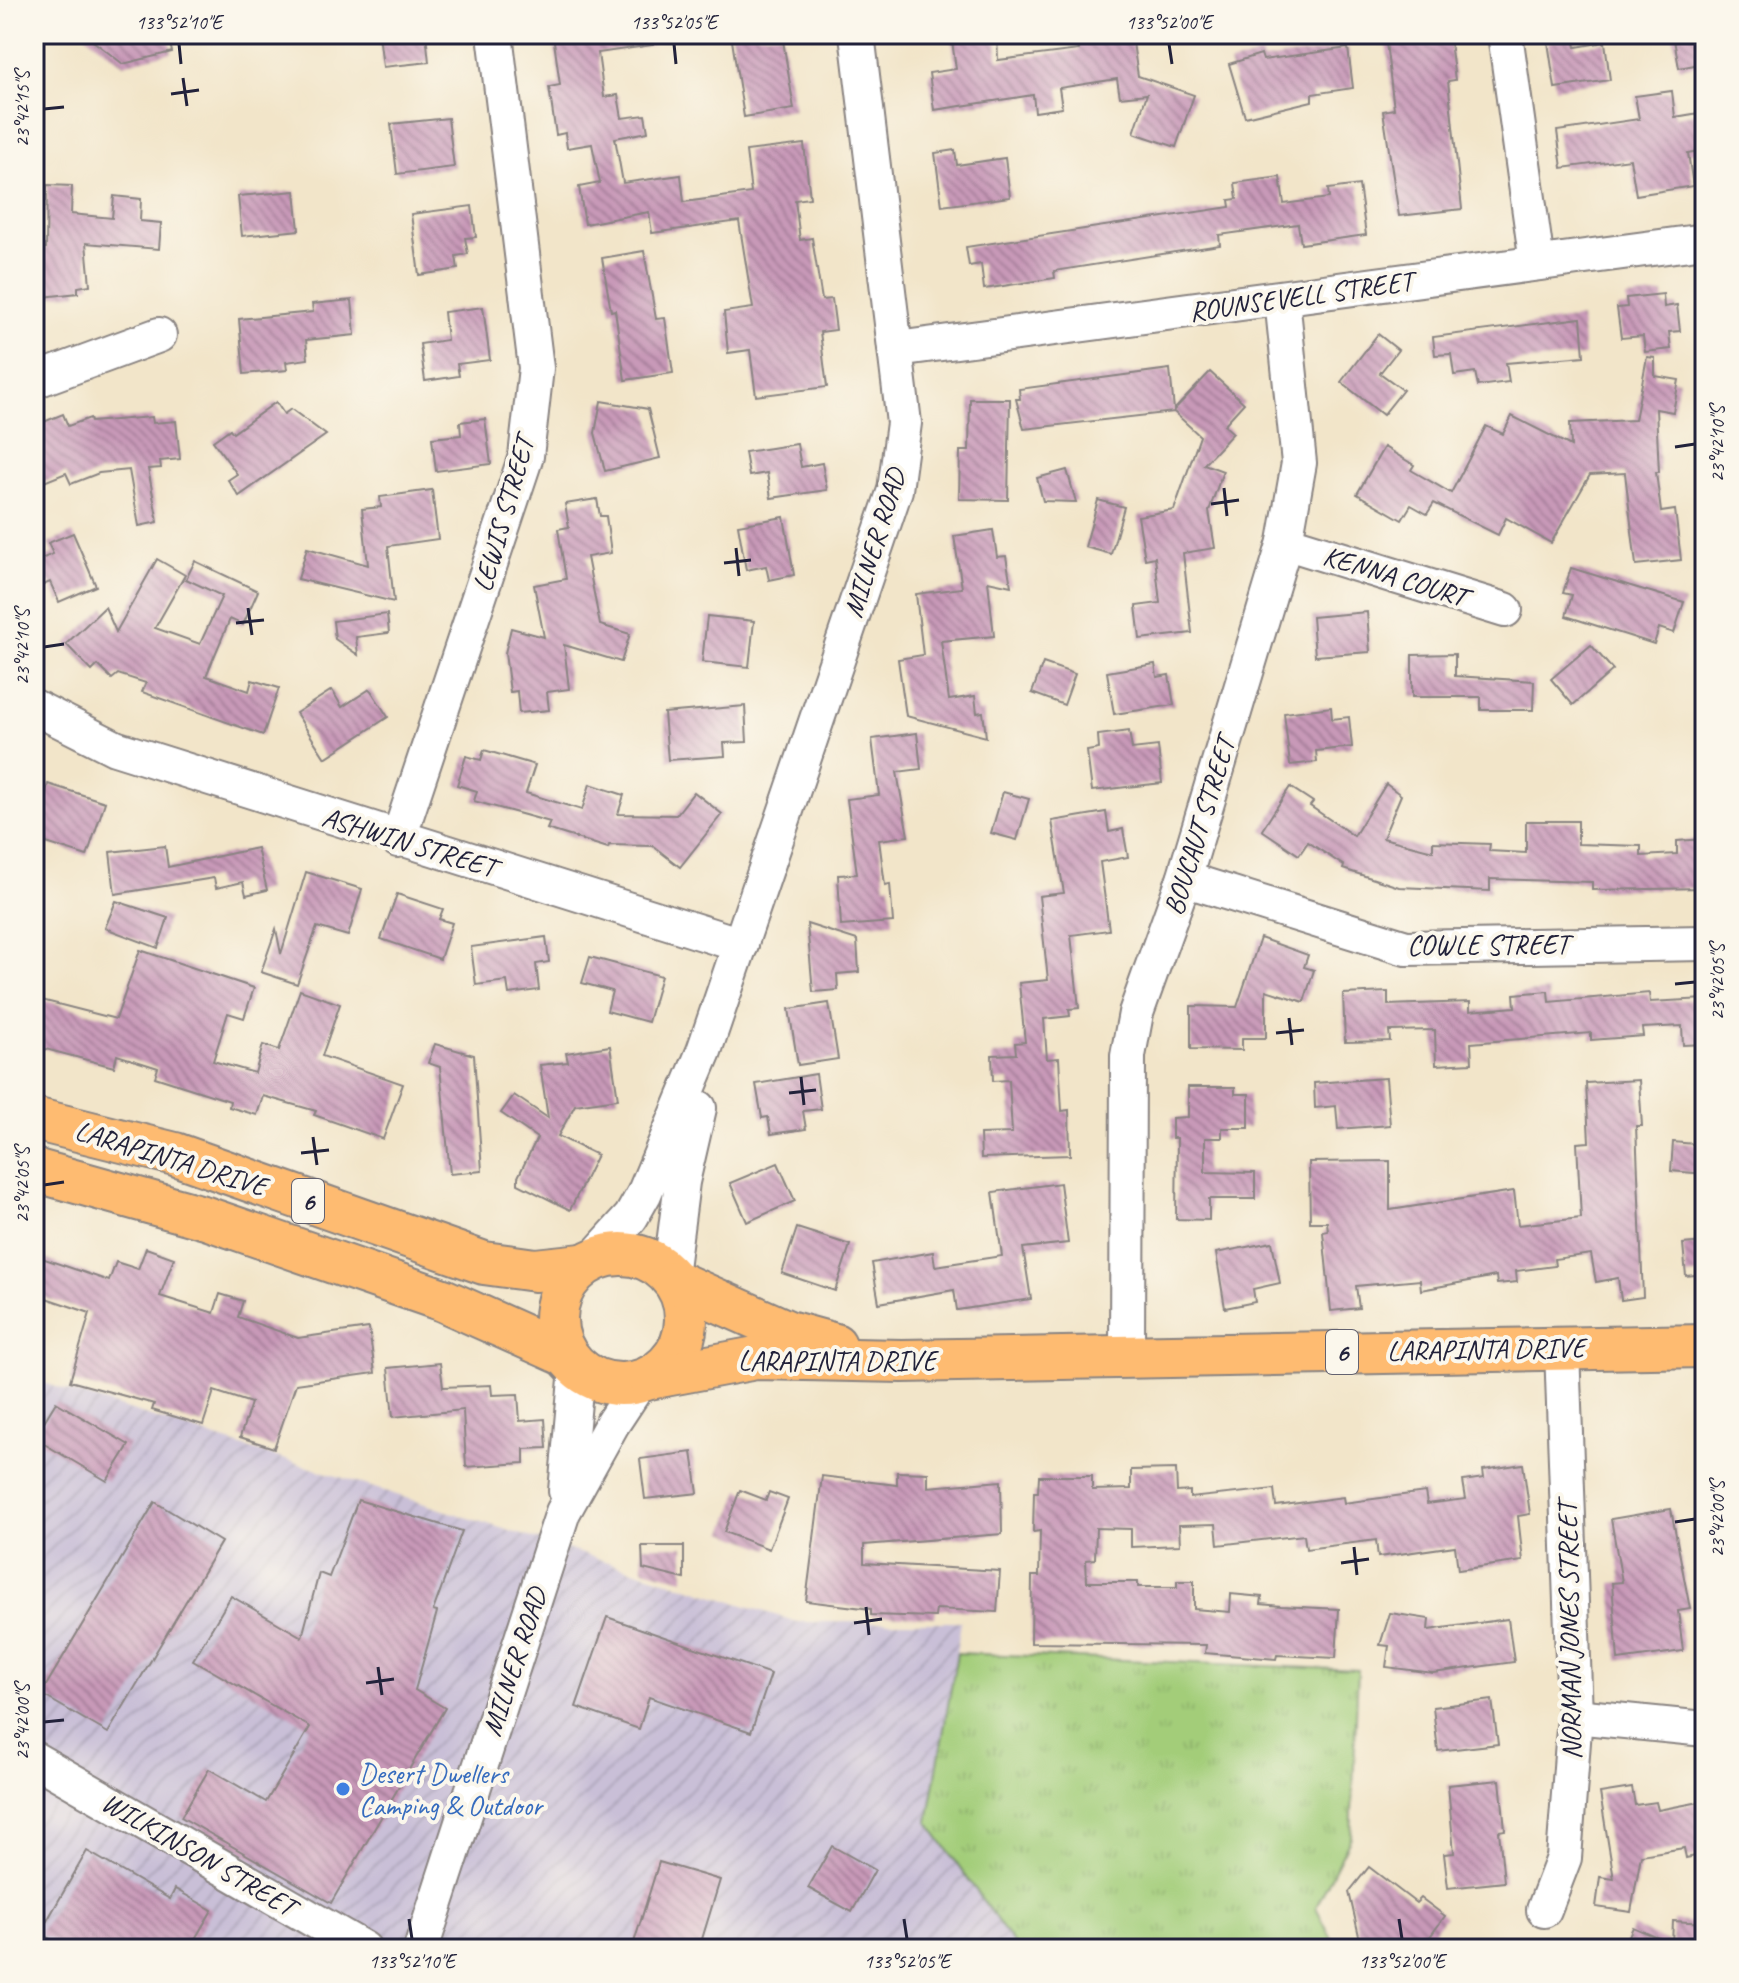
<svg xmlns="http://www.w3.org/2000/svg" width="1739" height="1983" viewBox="0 0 1739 1983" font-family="Caveat,sans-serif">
<defs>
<pattern id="industrial-furrows" width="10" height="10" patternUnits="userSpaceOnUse" patternTransform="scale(2)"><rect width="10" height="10" fill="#c9bfd7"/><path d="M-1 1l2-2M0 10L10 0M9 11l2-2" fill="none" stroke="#aca4b9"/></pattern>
<pattern id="grass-tufts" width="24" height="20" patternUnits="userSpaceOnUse" patternTransform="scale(2)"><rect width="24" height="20" fill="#a3cd79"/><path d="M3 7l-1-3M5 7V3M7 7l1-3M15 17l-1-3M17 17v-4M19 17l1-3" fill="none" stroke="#8cb06a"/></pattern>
<pattern id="building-back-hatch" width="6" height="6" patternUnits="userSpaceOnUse" patternTransform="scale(2)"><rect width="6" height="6" fill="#c899b8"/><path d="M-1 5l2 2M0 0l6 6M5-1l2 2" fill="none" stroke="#a27c97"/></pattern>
</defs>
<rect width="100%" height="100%" fill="#fbf7ec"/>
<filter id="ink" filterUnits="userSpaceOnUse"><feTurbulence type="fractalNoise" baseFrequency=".0125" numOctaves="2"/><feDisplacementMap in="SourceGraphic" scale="16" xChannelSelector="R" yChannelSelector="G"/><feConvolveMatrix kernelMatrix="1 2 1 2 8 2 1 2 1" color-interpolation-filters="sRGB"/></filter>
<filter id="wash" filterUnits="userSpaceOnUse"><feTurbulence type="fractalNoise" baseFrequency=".006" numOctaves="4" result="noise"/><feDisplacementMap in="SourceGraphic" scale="32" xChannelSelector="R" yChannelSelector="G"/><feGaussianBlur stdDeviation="1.8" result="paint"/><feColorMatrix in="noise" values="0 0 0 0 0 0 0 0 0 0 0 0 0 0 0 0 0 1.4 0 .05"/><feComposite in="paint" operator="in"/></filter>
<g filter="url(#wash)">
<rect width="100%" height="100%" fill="#f2e5c9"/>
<polygon fill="url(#industrial-furrows)" points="34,1380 797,1622 961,1622 929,1822 1017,1949 34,1949"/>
<polygon fill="url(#grass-tufts)" stroke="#62785a" stroke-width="2" points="957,1653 1358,1670 1351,1837 1316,1907 1337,1949 1017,1949 928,1822"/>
<g id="blocks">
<g fill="url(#building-back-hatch)">
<polygon points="84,34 168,34 172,52 123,64"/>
<polygon points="379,34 426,34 429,62 383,67"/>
<polygon points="553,34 652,34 653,45 598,53 604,97 618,95 622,118 645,115 648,132 615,138 623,183 681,175 684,202 751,193 746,151 804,144 810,198 795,200 800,240 812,238 822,300 832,299 836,330 820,332 827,387 756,396 750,350 728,353 724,312 753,308 739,221 652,233 649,212 585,224 579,187 600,183 592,144 567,148 565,133 556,135 549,87 560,85"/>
<polygon points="731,34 782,34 794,109 744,117"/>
<polygon points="951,34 997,34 998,60 1079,50 1077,34 1116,34 1117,38 1132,36 1138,76 1194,95 1176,147 1134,133 1147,94 1120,97 1117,79 1059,88 1062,108 1035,112 1033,95 934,110 929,73 956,69"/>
<polygon points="1385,34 1449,34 1455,80 1448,81 1462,209 1399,216 1383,111 1394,109"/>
<polygon points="1673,34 1705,34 1705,63 1679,68"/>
<polygon points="1574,38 1576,47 1605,42 1610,80 1555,88 1548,42"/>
<polygon points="1348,48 1353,88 1312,94 1312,101 1245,117 1229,64 1261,54 1263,60"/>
<polygon points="1672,91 1675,117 1705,112 1705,150 1688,153 1693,186 1636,195 1630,159 1562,168 1557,131 1639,119 1635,96"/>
<polygon points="448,118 454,167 397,174 391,124"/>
<polygon points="955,150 957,165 1005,158 1010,197 942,206 935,153"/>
<polygon points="1280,177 1284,204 1329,198 1328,189 1359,185 1366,235 1301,244 1298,224 1219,235 1220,245 1054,271 1055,278 984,289 981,264 969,266 966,247 1230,207 1229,200 1237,199 1235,183"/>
<polygon points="47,185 72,186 71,214 112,218 114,196 141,199 140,221 161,223 159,249 86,243 90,285 78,287 78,293 34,298 34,249 46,248"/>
<polygon points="295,191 299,230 242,236 238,196"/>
<polygon points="472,206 476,237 465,238 468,254 456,256 458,269 419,275 411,214"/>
<polygon points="644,251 656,319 665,318 673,373 625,380 615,310 611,311 602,258"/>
<polygon points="1663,294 1664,307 1677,305 1680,331 1669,332 1671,349 1645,352 1643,336 1621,338 1617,308 1627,307 1626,298"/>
<polygon points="352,300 355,335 306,340 308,359 286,362 287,370 244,374 239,319 313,312 312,304"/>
<polygon points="483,307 490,360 457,364 459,376 425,381 420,344 447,340 444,312"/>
<polygon points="1581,318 1584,356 1506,363 1509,382 1478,386 1475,372 1454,375 1451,354 1435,355 1433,337"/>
<polygon points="1378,334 1398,350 1380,373 1403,390 1383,415 1341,382"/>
<polygon points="1647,357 1655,358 1655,376 1679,380 1673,412 1656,409 1659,472 1656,472 1661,512 1675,510 1681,560 1636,565 1625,473 1590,475 1551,543 1506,518 1498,535 1434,503 1427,514 1411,505 1402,520 1357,494 1384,447 1414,465 1411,470 1451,493 1486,426 1503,434 1512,416 1571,446 1570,423 1635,420"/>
<polygon points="1170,369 1174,410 1210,372 1244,403 1224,425 1233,433 1204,464 1223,471 1209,511 1215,548 1183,553 1192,633 1140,639 1136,606 1160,603 1155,557 1145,559 1138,516 1174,510 1200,436 1174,412 1024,429 1016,399 1020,399 1019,389"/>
<polygon points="970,399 1010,399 1008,500 959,499 960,451 969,451"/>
<polygon points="601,401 648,409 660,458 605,471 595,433"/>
<polygon points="276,402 284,414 291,409 326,435 239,496 228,480 237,474 213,441 230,429 233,433"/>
<polygon points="63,414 68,426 90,418 91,422 152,417 153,423 176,421 180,459 160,461 161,468 148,469 158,522 139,526 129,470 99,473 71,484 66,473 34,486 34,426"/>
<polygon points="485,419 491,464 436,471 432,438 461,435 460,422"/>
<polygon points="797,444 801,467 822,463 827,490 771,498 767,473 749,476 745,452"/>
<polygon points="1067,470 1076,502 1043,501 1037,478"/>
<polygon points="432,490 438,539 388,546 394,602 298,579 307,548 368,565 362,509 381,507 380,497"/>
<polygon points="597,499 600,516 606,516 611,553 587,557 600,625 630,634 621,662 564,645 569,689 547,692 549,710 519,713 517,691 510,692 505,653 511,628 544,637 534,585 566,579 558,529 569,527 565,504"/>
<polygon points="1098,500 1124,507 1111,554 1085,547"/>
<polygon points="784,517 794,575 769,580 766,566 746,570 738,525"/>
<polygon points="993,530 997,557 1006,556 1011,586 988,581 994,636 941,641 949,700 975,696 977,713 983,712 986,737 906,716 898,659 923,655 916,594 962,588 954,536"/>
<polygon points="73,533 96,586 59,602 50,582 34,589 34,562 53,554 48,543"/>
<polygon points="157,559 185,575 155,628 200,644 222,596 186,579 195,561 258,591 243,625 230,619 206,676 249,691 252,680 279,688 263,735 142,692 146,683 118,674 112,679 98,665 92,671 66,644 105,607 116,632"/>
<polygon points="1571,568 1684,602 1674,633 1659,628 1654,644 1566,616 1572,595 1563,593"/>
<polygon points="1367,612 1370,652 1315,656 1312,617"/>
<polygon points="387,614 389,633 356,637 358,655 335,639 333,621"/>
<polygon points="707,616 754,621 749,667 702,662"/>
<polygon points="1591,645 1613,670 1573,705 1551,679"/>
<polygon points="1455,654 1455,676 1534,681 1533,710 1481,710 1481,697 1412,697 1412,655"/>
<polygon points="1043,663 1075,674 1064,705 1032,693"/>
<polygon points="1155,664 1157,677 1169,675 1174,705 1114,714 1107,672"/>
<polygon points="370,689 388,717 325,758 296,713 332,690 342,707"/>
<polygon points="745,706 747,742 724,743 725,756 668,760 664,713"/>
<polygon points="1331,707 1332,719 1349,717 1352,747 1316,751 1317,762 1290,765 1284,713"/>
<polygon points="1129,731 1132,749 1158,746 1162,783 1092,791 1087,751 1099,749 1098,735"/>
<polygon points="917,733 921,769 897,772 908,836 879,840 885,885 890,884 893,922 841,926 838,875 857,874 847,799 879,795 872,739"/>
<polygon points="484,750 535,765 526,793 582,810 590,784 624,795 618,814 676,815 694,792 722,814 680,867 653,846 609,845 608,848 547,829 550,822 474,801 477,791 457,785 466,756 481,760"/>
<polygon points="48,784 105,802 87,856 34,839"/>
<polygon points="1386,784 1401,795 1383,838 1433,851 1433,842 1490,844 1489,851 1526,853 1526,821 1578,821 1578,844 1641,846 1641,856 1677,854 1677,841 1705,839 1705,888 1592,890 1592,882 1490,879 1490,891 1399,887 1343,869 1344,866 1308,842 1299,855 1262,830 1290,787 1313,802 1310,806 1354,836"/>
<polygon points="1003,792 1029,799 1017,840 991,833"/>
<polygon points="1106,812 1109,832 1123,829 1128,857 1100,862 1109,930 1071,935 1079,1008 1069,1009 1070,1016 1044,1019 1047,1059 1059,1058 1062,1111 1069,1110 1070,1155 981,1158 980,1134 1012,1133 1009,1080 993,1081 992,1055 1016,1054 1015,1043 1025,1042 1019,983 1048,980 1039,896 1064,893 1052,821"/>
<polygon points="165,846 168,867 257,848 267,890 246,895 243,882 216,888 214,878 115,894 110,852"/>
<polygon points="306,872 362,889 348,936 317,927 297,984 261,972 276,929 281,954"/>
<polygon points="397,894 443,909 439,919 452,923 440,959 381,939"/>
<polygon points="116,901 168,918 158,948 105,928"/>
<polygon points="807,924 857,940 859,972 837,974 838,990 813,992"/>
<polygon points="546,937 549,962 536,964 539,990 509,994 507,981 476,985 471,947"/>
<polygon points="1260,938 1308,955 1304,967 1314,970 1304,1002 1266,990 1266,1038 1242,1038 1242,1050 1191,1049 1191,1006 1237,1007"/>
<polygon points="140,950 254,988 244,1018 228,1013 213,1061 255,1073 263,1045 279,1050 300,990 340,1004 322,1056 403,1084 383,1139 314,1115 316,1111 263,1096 257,1115 229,1107 230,1101 155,1077 158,1068 117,1055 114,1067 34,1046 34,998 116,1019"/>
<polygon points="590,957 661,976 648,1022 607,1011 612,991 582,983"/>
<polygon points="1548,991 1549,1002 1649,993 1650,1002 1705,999 1705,1044 1683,1045 1682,1026 1642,1028 1643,1036 1591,1040 1591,1033 1471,1043 1472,1063 1436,1065 1435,1030 1389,1031 1390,1041 1345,1042 1343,994 1388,992 1388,1005 1470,1002 1470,1011 1515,1007 1514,994"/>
<polygon points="829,1003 838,1059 798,1065 789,1009"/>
<polygon points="435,1044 474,1055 482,1171 450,1174 440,1067 428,1063"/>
<polygon points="610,1046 618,1099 575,1105 558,1136 597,1155 570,1210 518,1184 518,1177 537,1138 501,1113 514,1095 548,1118 540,1065 568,1062 566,1053"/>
<polygon points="816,1074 821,1109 803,1111 806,1129 771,1134 768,1117 762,1118 756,1084"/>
<polygon points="1386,1078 1390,1125 1338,1129 1336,1106 1315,1108 1314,1083"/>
<polygon points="1639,1080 1642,1126 1636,1126 1643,1297 1621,1300 1618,1278 1596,1282 1591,1254 1554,1259 1555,1266 1516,1271 1517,1282 1497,1284 1496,1276 1421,1290 1420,1280 1356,1286 1359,1308 1331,1311 1323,1232 1328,1231 1327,1222 1310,1222 1309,1162 1390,1161 1390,1210 1514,1191 1518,1225 1581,1218 1577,1143 1589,1142 1586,1083"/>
<polygon points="1188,1087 1235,1087 1235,1094 1249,1094 1249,1128 1222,1128 1222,1138 1205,1138 1205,1172 1255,1173 1255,1199 1209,1199 1209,1220 1176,1219 1177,1138 1172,1138 1172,1118 1188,1117"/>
<polygon points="1673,1142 1705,1145 1705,1174 1671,1171"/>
<polygon points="778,1163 795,1201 747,1222 730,1183"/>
<polygon points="1060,1183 1068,1243 1023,1248 1031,1299 957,1310 954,1290 879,1303 872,1263 933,1252 935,1266 1002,1256 993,1192"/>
<polygon points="797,1228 850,1245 835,1291 782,1273"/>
<polygon points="1272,1242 1280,1283 1253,1289 1255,1302 1225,1308 1216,1253"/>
<polygon points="1705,1242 1705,1274 1686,1276 1683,1244"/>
<polygon points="146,1248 174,1258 160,1296 214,1313 220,1294 243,1301 238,1317 298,1338 369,1328 375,1373 296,1384 274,1448 240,1437 251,1403 214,1391 203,1425 152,1410 154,1404 70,1381 90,1313 34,1294 34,1273 39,1257 109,1281 116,1262 138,1269"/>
<polygon points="440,1363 443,1387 491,1385 492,1395 518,1394 520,1421 545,1419 547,1448 524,1449 524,1463 466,1467 463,1410 393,1417 388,1368"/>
<polygon points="56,1402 129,1445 107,1481 34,1438"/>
<polygon points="692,1452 698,1493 645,1499 640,1459"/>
<polygon points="1523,1464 1530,1514 1518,1516 1523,1561 1458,1570 1455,1546 1378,1557 1376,1540 1306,1549 1304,1535 1218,1545 1216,1524 1179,1525 1180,1545 1131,1547 1131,1529 1096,1528 1095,1559 1086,1560 1087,1582 1138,1582 1138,1587 1177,1587 1177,1581 1194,1581 1194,1609 1230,1612 1231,1594 1262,1597 1261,1604 1281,1606 1339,1609 1336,1658 1277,1655 1276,1659 1205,1653 1206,1645 1031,1643 1032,1576 1039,1576 1040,1531 1033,1532 1034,1492 1038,1492 1039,1476 1092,1476 1092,1490 1131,1489 1131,1470 1176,1469 1177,1492 1190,1491 1190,1498 1274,1489 1276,1506 1343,1497 1344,1503 1425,1492 1427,1504 1466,1499 1463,1481 1484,1478 1483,1470"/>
<polygon points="897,1472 928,1473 928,1487 1001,1481 1002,1534 864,1545 864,1563 1000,1571 997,1612 936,1609 935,1617 871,1615 871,1609 806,1601 822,1476 897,1485"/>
<polygon points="740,1490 766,1500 769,1492 788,1499 769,1549 724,1532"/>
<polygon points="358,1500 462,1531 433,1611 437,1612 415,1690 445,1708 331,1903 181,1817 209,1769 266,1802 310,1727 193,1660 231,1596 302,1637 319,1573 329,1577"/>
<polygon points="155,1502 221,1542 108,1733 41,1694"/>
<polygon points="1671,1509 1690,1609 1678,1611 1683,1651 1618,1660 1612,1583 1622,1582 1611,1519"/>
<polygon points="642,1546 684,1546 684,1579 643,1569"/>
<polygon points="1390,1613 1429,1619 1428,1630 1508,1619 1514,1662 1433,1673 1386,1667 1389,1646 1380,1645"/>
<polygon points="607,1617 771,1674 751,1732 649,1697 639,1729 576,1707"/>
<polygon points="1492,1700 1498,1744 1438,1751 1433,1707"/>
<polygon points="1500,1780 1505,1830 1499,1831 1504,1882 1448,1888 1444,1854 1454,1853 1448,1785"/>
<polygon points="1632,1788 1635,1805 1656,1802 1658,1810 1705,1801 1705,1854 1686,1858 1684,1848 1641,1855 1631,1912 1596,1907 1600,1877 1614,1879 1600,1793"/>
<polygon points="832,1846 875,1870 852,1912 808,1888"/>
<polygon points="87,1851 170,1899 175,1889 212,1910 189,1949 67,1949 40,1933"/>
<polygon points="659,1862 720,1880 699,1949 632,1949"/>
<polygon points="1369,1867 1416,1903 1421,1898 1445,1916 1429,1938 1379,1949 1362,1949 1349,1892"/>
<polygon points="1673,1921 1705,1923 1705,1949 1623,1949 1633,1927 1672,1944"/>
</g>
</g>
</g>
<g filter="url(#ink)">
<use href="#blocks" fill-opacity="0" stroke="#8a8482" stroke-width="2"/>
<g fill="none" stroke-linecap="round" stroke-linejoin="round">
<g stroke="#8a8482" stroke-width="38">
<g id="minor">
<polyline points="1505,34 1537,263"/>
<polyline points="897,349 1705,241"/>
<polyline points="34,381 159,335"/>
<polyline points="1285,542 1505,610"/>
<polyline points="34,707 115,748 741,945"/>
<polyline points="398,840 526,456 536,368 495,34"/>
<polyline points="1184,879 1406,948 1705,943"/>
<polyline points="592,1260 631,1217 644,1194 704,1051 895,490 904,423 857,34"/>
<polyline points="670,1276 682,1182 699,1108"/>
<polyline points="1127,1356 1128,1056 1136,1013 1184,879 1285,542 1299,463 1282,299"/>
<polyline points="566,1491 577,1368"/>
<polyline points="1575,1716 1705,1729"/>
<polyline points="34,1759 364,1949"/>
<polyline points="1544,1910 1564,1858 1575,1716 1562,1348"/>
<polyline points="421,1949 563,1512 612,1424 641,1380"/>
</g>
</g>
<g stroke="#8a8482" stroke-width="46">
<g id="major">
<polyline points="34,1119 175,1154 484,1263 535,1270 582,1265"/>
<polyline points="34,1170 206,1218 443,1300 566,1355"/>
<circle cx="621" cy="1319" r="65"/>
<polyline points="676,1282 788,1332 835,1345"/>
<polyline points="649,1378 756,1358 902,1361 1705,1346"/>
</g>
</g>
<use href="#minor" stroke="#fff" stroke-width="34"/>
<use href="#major" stroke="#febb71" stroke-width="42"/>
</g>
</g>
<path fill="none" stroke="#22223b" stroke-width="3" d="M 179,44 L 181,64M 674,44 L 676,64M 1169,44 L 1172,64M 183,78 L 187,106M 171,94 L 199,90M 44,109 L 64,107M 1675,447 L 1695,444M 1224,488 L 1227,516M 1211,504 L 1239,500M 736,548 L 739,576M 724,563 L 751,560M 248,608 L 252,635M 236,623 L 264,620M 44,647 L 64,644M 1675,984 L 1695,982M 1289,1018 L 1292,1045M 1276,1033 L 1304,1030M 801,1077 L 804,1105M 789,1093 L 816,1090M 313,1137 L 317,1165M 301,1153 L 329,1150M 44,1185 L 64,1182M 1675,1522 L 1695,1519M 1354,1547 L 1357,1575M 1341,1563 L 1369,1559M 866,1607 L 869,1635M 854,1623 L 882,1619M 378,1667 L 382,1695M 366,1683 L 394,1679M 44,1722 L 64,1720M 409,1919 L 412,1939M 904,1919 L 907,1939M 1399,1919 L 1402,1939"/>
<circle fill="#3f7fe0" stroke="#fbf7ec" stroke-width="3" cx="343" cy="1789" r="8"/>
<g text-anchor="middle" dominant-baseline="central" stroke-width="8" stroke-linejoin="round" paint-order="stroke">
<g fill="#fbf7ec" stroke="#636270" stroke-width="2">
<rect x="292" y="1179" width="32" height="44" rx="6"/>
<rect x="1326" y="1330" width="32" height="44" rx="6"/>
</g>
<g font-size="26" font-weight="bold" fill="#22223b">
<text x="308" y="1201">6</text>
<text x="1342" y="1352">6</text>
</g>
<g font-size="28" fill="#22223b" stroke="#fbf7ec">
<text transform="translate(1301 296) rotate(-8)">ROUNSEVELL STREET</text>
<text transform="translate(503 514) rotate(-74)">LEWIS STREET</text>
<text transform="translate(874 543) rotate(-73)">MILNER ROAD</text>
<text transform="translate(1395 576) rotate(17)">KENNA COURT</text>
<text transform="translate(1199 826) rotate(-73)">BOUCAUT STREET</text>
<text transform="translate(409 842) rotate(17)">ASHWIN STREET</text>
<text x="1488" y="944">COWLE STREET</text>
<text transform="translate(171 1158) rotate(17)">LARAPINTA DRIVE</text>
<text transform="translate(1486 1349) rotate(-1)">LARAPINTA DRIVE</text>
<text x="837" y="1360">LARAPINTA DRIVE</text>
<text transform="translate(1569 1631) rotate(-91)">NORMAN JONES STREET</text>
<text transform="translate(514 1662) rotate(-72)">MILNER ROAD</text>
<text transform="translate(199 1854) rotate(30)">WILKINSON STREET</text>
</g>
<g font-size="28" fill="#366cbe" stroke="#fbf7ec" text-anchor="start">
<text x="359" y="1773">Desert Dwellers<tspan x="359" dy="32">Camping &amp; Outdoor</tspan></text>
</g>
</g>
<rect width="1739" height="1983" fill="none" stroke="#fbf7ec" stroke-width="88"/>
<rect x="44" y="44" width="1651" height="1895" fill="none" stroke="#22223b" stroke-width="3"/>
<g font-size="20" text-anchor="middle" fill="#22223b">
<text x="179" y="29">133°52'10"E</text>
<text x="674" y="29">133°52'05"E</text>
<text x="1169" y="29">133°52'00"E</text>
<text transform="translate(22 109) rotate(-90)" y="7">23°42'15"S</text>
<text transform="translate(1717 444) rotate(-90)" y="7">23°42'10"S</text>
<text transform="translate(22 647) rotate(-90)" y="7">23°42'10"S</text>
<text transform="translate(1717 982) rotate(-90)" y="7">23°42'05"S</text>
<text transform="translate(22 1185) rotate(-90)" y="7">23°42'05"S</text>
<text transform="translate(1717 1519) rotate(-90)" y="7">23°42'00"S</text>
<text transform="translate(22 1722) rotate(-90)" y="7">23°42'00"S</text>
<text x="412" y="1968">133°52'10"E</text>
<text x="907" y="1968">133°52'05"E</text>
<text x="1402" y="1968">133°52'00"E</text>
</g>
</svg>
